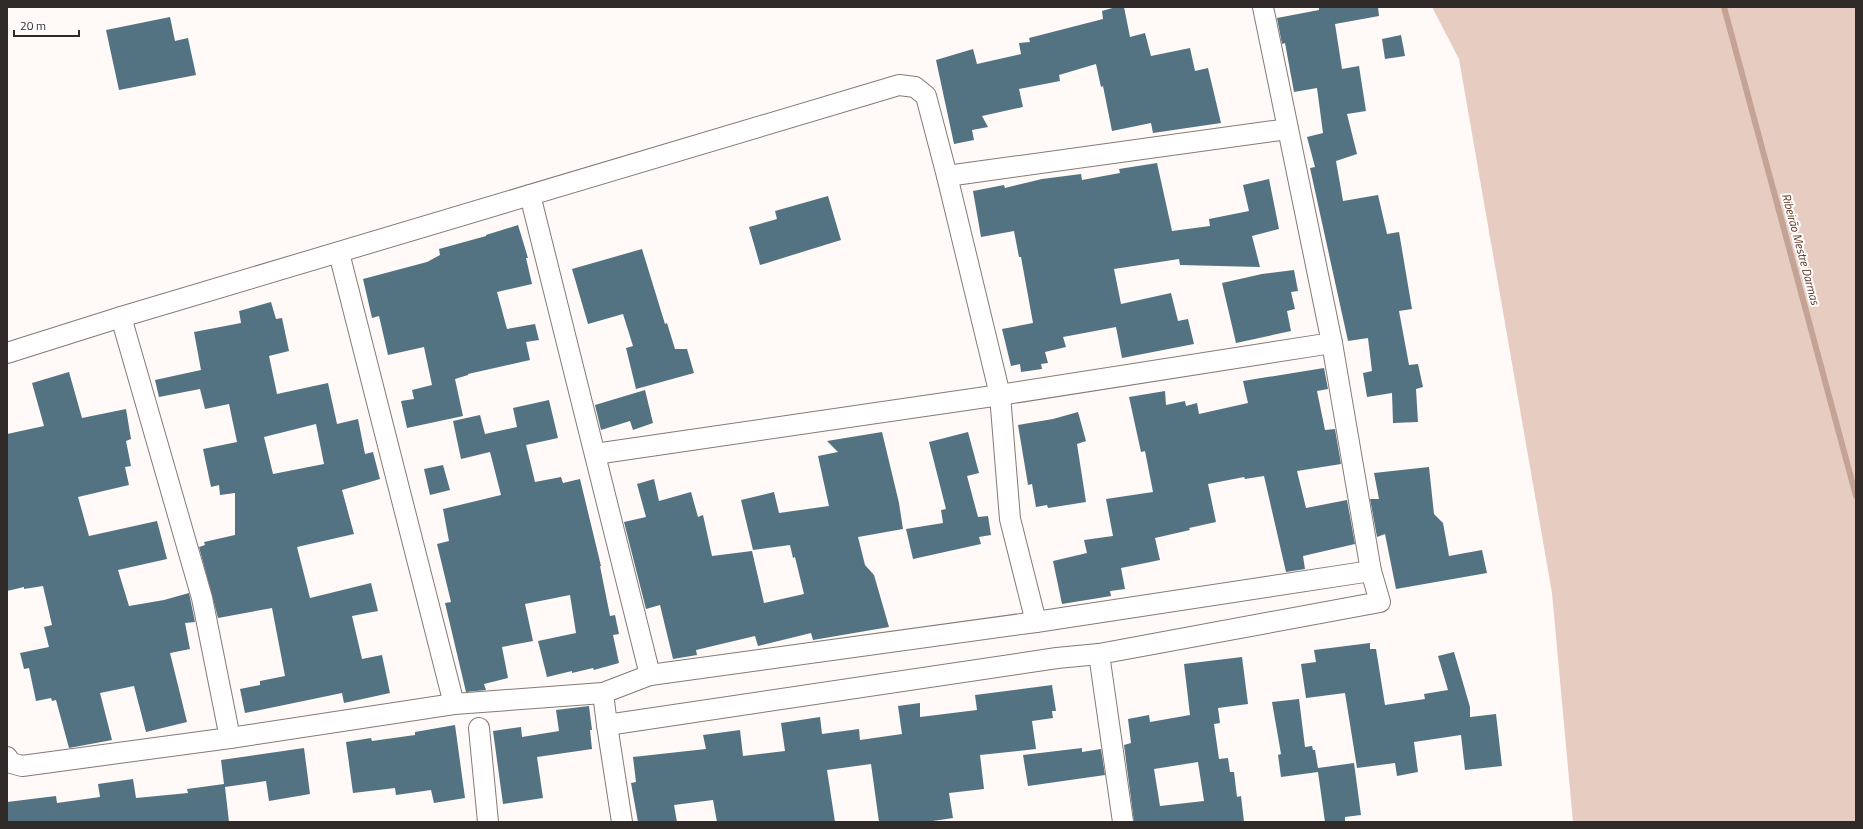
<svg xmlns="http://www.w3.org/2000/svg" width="1863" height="829" viewBox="0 0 1863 829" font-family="'Titillium Web',sans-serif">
<rect width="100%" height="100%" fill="#fff9f7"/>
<polygon fill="#e7ccc1" points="1432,7 1856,7 1856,822 1573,822 1552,593 1459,59"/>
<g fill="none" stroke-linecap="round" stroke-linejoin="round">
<polyline stroke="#c4a395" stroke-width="6" points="1724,7 1856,496"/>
</g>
<g fill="#537383" fill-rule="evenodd">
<polygon points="1116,7 1124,7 1130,37 1145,33 1151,56 1190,48 1195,71 1208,68 1221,123 1153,133 1151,123 1112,131 1103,86 1101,87 1096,64 1059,75 1060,81 1019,89 1023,107 982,116 988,127 972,130 974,140 954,144 936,60 973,49 977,64 1021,54 1019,43 1030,42 1029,38 1103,19 1102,11"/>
<polygon points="1319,7 1378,7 1379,16 1335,24 1342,69 1359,66 1366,111 1347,114 1357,154 1336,161 1343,201 1378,195 1387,234 1399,232 1412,309 1399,311 1409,365 1418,364 1423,387 1416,389 1418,422 1393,423 1392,393 1367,397 1363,373 1372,371 1368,338 1348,341 1310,168 1315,167 1307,137 1323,133 1317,88 1294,92 1285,43 1282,44 1277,18 1319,10"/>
<polygon points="170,17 175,41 188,38 196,75 119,90 106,30"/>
<polygon points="1401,35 1405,56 1385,59 1382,39"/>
<polygon points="1157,163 1172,231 1210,226 1209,219 1249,211 1243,185 1269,179 1279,229 1252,236 1260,267 1180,265 1179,259 1114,269 1121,304 1171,293 1178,321 1188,319 1194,344 1122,358 1116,327 1063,337 1066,347 1045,352 1048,363 1041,364 1042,369 1021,372 1020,364 1011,366 1002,329 1033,323 1021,257 1019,257 1014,231 981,237 973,191 1004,185 1005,188 1042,179 1081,174 1082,180 1120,173 1119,169"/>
<polygon points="828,196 841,240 760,265 749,227 777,219 775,211"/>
<polygon points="518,225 528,258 526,258 532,284 497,292 507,329 535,324 539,340 526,342 530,360 468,374 468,375 455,379 463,416 407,428 401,401 414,399 412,390 432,385 424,347 388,355 379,316 372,318 363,279 427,262 440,255 439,249 486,236 486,235"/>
<polygon points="642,249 665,324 667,323 675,349 687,349 694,373 636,389 626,348 633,346 623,314 588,324 572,269"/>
<polygon points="1294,270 1298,291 1291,292 1295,309 1287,311 1291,331 1236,343 1222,283 1262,274"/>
<path d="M 271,302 L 276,319 L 282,318 L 289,351 L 269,356 L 277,394 L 328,383 L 337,424 L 358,419 L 365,454 L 373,452 L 380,479 L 342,490 L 354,534 L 297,547 L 310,598 L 371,583 L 378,611 L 352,616 L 362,659 L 382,655 L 390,693 L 344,703 L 342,693 L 245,713 L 240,689 L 260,685 L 260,681 L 285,676 L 272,608 L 218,618 L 199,547 L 205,545 L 204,542 L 235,535 L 235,493 L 220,495 L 219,485 L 211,487 L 203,449 L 237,442 L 229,404 L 205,409 L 200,389 L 159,397 L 155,380 L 201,370 L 194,332 L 241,323 L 239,311 ZM 316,424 L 324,464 L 273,474 L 264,437 Z"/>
<polygon points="1324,368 1328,389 1317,391 1325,430 1335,429 1341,464 1297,471 1306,508 1347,500 1355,544 1303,556 1305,569 1286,572 1264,476 1245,479 1244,477 1208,484 1216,522 1189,528 1190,530 1155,538 1160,560 1121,568 1125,589 1110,591 1111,596 1062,604 1053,561 1087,553 1084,540 1113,536 1106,499 1153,492 1145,451 1141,452 1129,397 1165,391 1166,405 1185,401 1186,406 1197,403 1199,414 1248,403 1243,381"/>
<polygon points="69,372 82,418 126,409 131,439 126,441 131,466 125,467 129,485 78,497 89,536 157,521 167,559 118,570 129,606 164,600 189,593 195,622 185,623 190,649 170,653 187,722 146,732 134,686 100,693 112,740 69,748 56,700 52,701 51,698 36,701 29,668 24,669 20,653 49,647 44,627 52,625 43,586 24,589 24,587 7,591 7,434 44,426 32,383"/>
<polygon points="645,390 653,423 633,430 630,421 601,430 595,405"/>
<polygon points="549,400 558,438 526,445 535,482 561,477 563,483 580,479 601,566 600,566 610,616 615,615 619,634 613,635 619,663 594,670 593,668 572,673 572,671 547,677 538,641 576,633 570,595 525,604 533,641 502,647 508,678 484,684 486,690 466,692 445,603 451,602 437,544 449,541 443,509 501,495 490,452 461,459 453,421 480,415 485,434 517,427 513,408"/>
<polygon points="1078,412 1086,441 1077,444 1086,502 1048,508 1047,505 1036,507 1032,484 1028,485 1018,425 1053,419"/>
<polygon points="882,432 899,503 903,529 858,537 865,565 874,575 889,627 813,640 811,633 758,646 755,636 696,650 697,655 673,659 660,605 646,609 624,522 646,517 637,484 654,479 659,501 691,492 698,517 703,515 712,556 752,551 764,603 804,594 795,557 793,558 790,545 753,550 741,500 774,492 779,513 829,506 818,456 838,452 827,441"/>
<polygon points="968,432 979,473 967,476 978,517 988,516 991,535 979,537 981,544 913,559 906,529 943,523 941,510 946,509 929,442"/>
<polygon points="443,465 450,490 430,495 424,469"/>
<polygon points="1429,467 1434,514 1443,523 1449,556 1482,550 1487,573 1396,589 1385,534 1377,537 1370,499 1379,499 1374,473"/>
<polygon points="1370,643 1370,649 1376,649 1385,705 1425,699 1424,694 1448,690 1438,656 1454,652 1470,707 1470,717 1496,714 1502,766 1465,770 1461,735 1414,742 1418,772 1397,776 1395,763 1357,768 1345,693 1306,698 1301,664 1316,662 1314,650"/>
<path d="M 1242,657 L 1248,704 L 1218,708 L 1220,723 L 1214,724 L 1219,759 L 1228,758 L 1230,772 L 1234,772 L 1237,797 L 1241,796 L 1244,822 L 1134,822 L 1124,745 L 1131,743 L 1128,719 L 1149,715 L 1150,722 L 1190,715 L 1184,664 ZM 1198,762 L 1204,801 L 1160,806 L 1154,769 Z"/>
<polygon points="1052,685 1056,711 1052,711 1053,718 1032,721 1036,749 980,755 984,789 949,793 953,818 926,822 879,822 871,764 827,770 835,822 717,822 713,800 674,805 677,822 638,822 631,783 636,782 633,757 706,749 703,735 740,730 743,756 785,751 781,723 820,717 822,734 859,729 860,740 902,734 898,706 920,703 920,717 977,710 975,695"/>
<polygon points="1299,699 1305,747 1312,746 1313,750 1315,750 1318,768 1354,763 1361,815 1345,817 1345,822 1325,822 1318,772 1281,777 1278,755 1281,754 1272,702"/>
<polygon points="589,706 592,730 590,730 592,749 537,757 543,798 503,804 493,731 521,727 522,737 559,731 556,710"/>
<polygon points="455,725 465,798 434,803 431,790 396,795 395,788 353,793 346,742 371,738 372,741 415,735 415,732"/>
<polygon points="304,748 310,794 269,801 266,781 225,787 229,822 7,822 7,802 56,796 57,803 100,797 98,784 133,779 136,798 188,793 187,789 224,784 221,760"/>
<polygon points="1082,748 1082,752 1101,749 1105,775 1028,786 1023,755"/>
</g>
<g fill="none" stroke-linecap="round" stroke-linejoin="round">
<g stroke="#867a75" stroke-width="22">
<g id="street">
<polyline points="947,176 1288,129"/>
<polyline points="530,195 650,675"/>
<polyline points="339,253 454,704"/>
<polyline points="121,317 202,598 230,738"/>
<polyline points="7,353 121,317 899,85 915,87 926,96 947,176 1000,395 1010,519 1036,622"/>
<polyline points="595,454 1000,395 1332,343"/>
<polyline points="1099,654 1123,822"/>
<polyline points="603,693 607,725 622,822"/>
<polyline points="607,725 1057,658 1099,654 1380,602 1371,571 1332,343 1263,7"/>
<polyline points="479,728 488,822"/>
<polyline points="7,757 11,763 22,766 230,738 454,704 603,693 650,675 1036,622 1371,571"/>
</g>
</g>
<use href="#street" stroke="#fff" stroke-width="20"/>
</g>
<g text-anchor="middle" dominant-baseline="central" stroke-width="4" stroke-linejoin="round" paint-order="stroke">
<g font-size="12" font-style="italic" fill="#60321f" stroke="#fff">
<text transform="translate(1801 249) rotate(75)">Ribeirão Mestre Darmas</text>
</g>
</g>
<rect width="1863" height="829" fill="none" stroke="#302b29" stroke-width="16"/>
<path d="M14 30v6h65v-6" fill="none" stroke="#302b29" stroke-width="2"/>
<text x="20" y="30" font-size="12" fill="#302b29" stroke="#ffffff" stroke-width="3" paint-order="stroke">20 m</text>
</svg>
